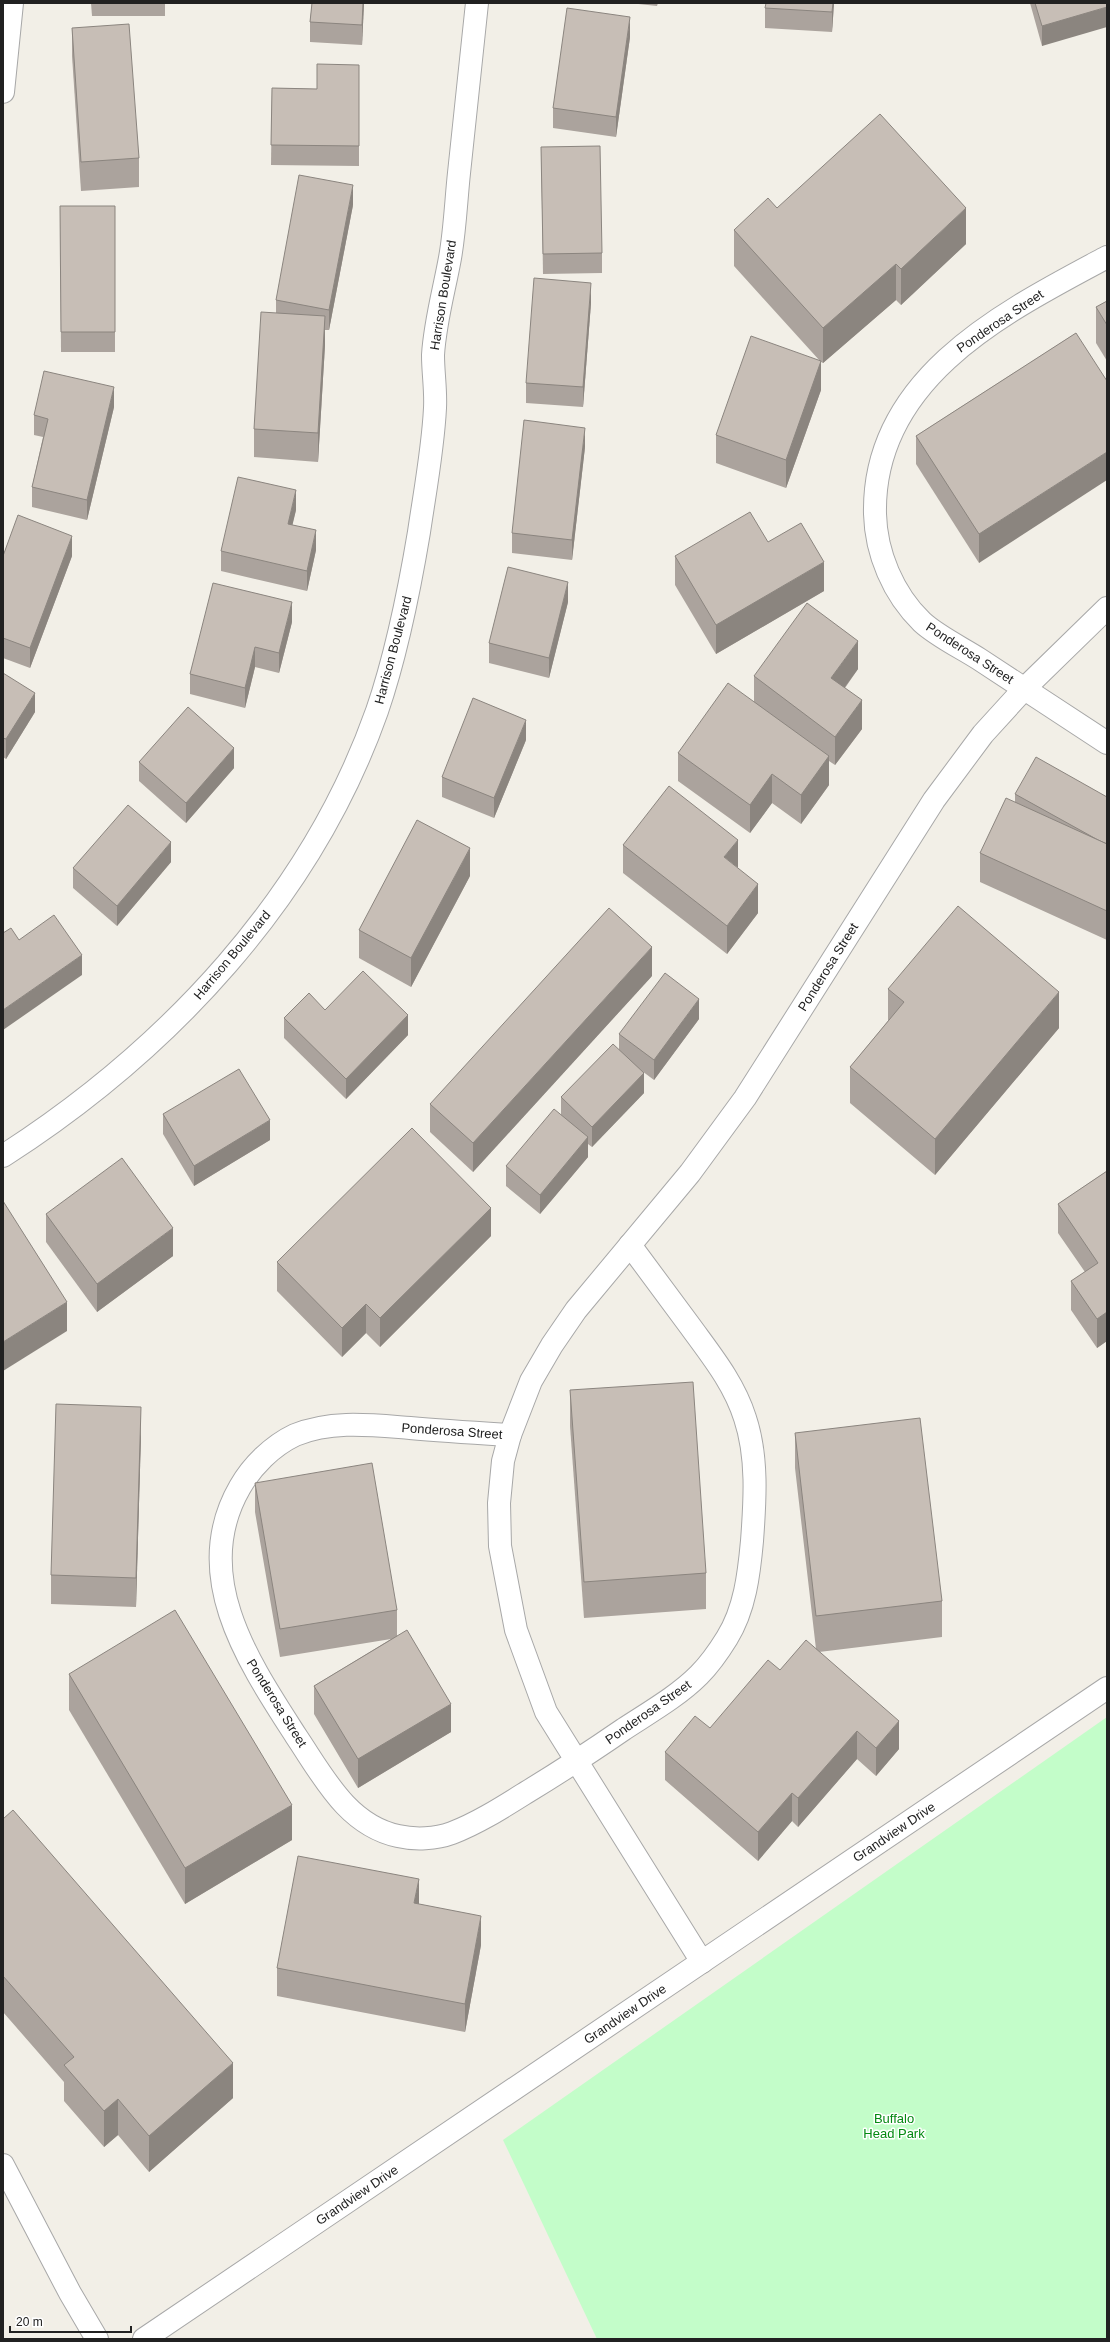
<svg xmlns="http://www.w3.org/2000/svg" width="1110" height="2342" viewBox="0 0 1110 2342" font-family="Arial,sans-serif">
<rect width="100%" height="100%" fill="#f2efe7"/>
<polygon fill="#c3fdc9" points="1107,1717 1107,2339 597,2339 503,2140"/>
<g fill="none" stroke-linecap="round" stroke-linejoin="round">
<g stroke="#a8a8a8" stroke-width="24">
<polyline id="lane" points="3,2165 70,2293 97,2339"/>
</g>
<g stroke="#a8a8a8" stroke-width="24">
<g id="street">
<polyline points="3,92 12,3"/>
<path d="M 1107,257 C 1004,312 872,378 875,514 C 876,553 893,594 922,622 C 937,636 962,648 979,659 C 1022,687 1064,715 1107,743"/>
<path d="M 3,1156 C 168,1050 311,898 377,711 C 397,653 409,592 419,532 C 425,491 433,449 435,408 C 436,390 433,373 433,355 C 435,322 444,291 450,258 C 455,230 456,201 459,173 C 465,116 471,60 477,3"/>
<path d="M 510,1435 C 477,1433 443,1431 410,1428 C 371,1425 332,1420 295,1435 C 272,1446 252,1466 240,1487 C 189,1575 249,1663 296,1736 C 323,1776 347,1825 398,1836 C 415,1840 436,1839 452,1833 C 478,1823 503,1807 527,1792 C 560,1772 592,1751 624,1729 C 650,1712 678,1696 699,1675 C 710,1664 719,1651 727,1638 C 745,1609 749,1574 752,1541 C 755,1501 758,1457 745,1418 C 734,1383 711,1355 690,1326 C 670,1299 650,1272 630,1245"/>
<polyline points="702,1962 546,1712 516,1630 500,1546 499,1503 503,1461 510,1435 531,1381 552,1345 576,1310 690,1173 745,1098 934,800 983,734 1024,689 1107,608"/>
<polyline points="144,2339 1107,1688"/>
</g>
</g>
<use href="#lane" stroke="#fff" stroke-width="22"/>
<use href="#street" stroke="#fff" stroke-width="22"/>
</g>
<g fill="#aba39d">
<polygon points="91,3 165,3 165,16 92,16"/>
<polygon points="312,3 364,3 362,45 310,42 310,22"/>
<polygon points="629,3 658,3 657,6"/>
<polygon points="834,3 832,32 765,28 765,8"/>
<polygon points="1030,3 1107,3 1042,46"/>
<polygon points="72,28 139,158 139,187 81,191 72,56"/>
<polygon points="630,37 616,137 553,128 553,108"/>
<polygon points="272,88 317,89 359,146 359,166 271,165"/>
<polygon points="541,147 602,253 602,273 543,274"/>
<polygon points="353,205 329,330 325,330 325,345 318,462 254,457 254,429 276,313 276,300"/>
<polygon points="60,206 115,206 115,352 61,352"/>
<polygon points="777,208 966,244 901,305 896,300 823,363 821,362 821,390 786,488 716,463 716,435 820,361 734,266 734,230"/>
<polygon points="1107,301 1107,361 1096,343 1096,307"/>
<polygon points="591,303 583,407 526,403 526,383"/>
<polygon points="1076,333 979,563 916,464 916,436"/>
<polygon points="114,407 87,520 32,507 32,487 43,437 34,435 34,415"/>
<polygon points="585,447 572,560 512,553 512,533"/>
<polygon points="296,510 292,525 316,550 307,591 221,571 221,551"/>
<polygon points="3,556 72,556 30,668 3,658"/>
<polygon points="675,556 824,591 716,654 675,585"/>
<polygon points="568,602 549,678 489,663 489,643"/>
<polygon points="292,622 279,673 255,667 245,708 190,694 190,674"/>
<polygon points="858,669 845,688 862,729 835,765 829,761 829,785 801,824 772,803 750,833 678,781 678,753 754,702 754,676"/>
<polygon points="3,673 35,712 6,759 3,757"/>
<polygon points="526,740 494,818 442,797 442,777"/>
<polygon points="139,762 234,768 186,823 139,781"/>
<polygon points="1015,794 1107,797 1107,940 980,882 980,853 1015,803"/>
<polygon points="623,845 738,868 758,913 727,954 623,873"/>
<polygon points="171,862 117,926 73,888 73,868"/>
<polygon points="470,876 411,987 359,958 359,930"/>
<polygon points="652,976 473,1172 430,1132 430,1104"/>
<polygon points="888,989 1059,1028 935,1175 850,1103 850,1067 888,1021"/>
<polygon points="325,1010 408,1035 346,1099 284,1038 284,1018"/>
<polygon points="699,1019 654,1080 638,1068 644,1093 592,1147 588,1144 588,1157 540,1214 506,1186 506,1166 561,1114 561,1097 619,1050 619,1034"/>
<polygon points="163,1114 270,1140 194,1186 163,1134"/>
<polygon points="1107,1171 1107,1341 1097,1348 1071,1310 1071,1281 1085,1272 1058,1233 1058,1204"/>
<polygon points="46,1214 173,1256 97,1312 46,1242"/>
<polygon points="491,1236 380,1347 366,1333 342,1357 277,1291 277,1262"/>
<polygon points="570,1390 706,1573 706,1609 584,1618 570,1426"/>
<polygon points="795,1433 942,1601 942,1637 819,1652 899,1749 876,1776 857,1759 798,1827 792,1821 758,1861 665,1780 665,1752 710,1728 780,1670 816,1649 795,1468"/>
<polygon points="141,1435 136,1607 51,1604 51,1575"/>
<polygon points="255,1483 397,1610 397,1636 451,1732 358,1788 314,1714 314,1686 391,1639 280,1657 255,1512"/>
<polygon points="69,1674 292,1840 185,1904 69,1710"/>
<polygon points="3,1819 233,2098 149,2172 118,2135 104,2147 64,2101 64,2082 3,2012"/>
<polygon points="419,1904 481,1945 465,2032 277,1996 277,1968"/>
</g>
<g fill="#8b857f">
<polygon points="363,3 364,3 362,45 362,25"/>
<polygon points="833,3 834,3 832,32 832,12"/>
<polygon points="1107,7 1107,27 1042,46 1042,26"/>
<polygon points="630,17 630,37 616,137 616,117"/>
<polygon points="353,185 353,205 329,330 329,310"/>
<polygon points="966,208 966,244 901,305 901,269"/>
<polygon points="896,264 896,300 823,363 823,328"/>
<polygon points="591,283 591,303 583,407 583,387"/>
<polygon points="325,316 325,345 318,462 318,433"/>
<polygon points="821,361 821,390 786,488 786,460"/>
<polygon points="114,387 114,407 87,520 87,500"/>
<polygon points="585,428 585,447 572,560 572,540"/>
<polygon points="1107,452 1107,480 979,563 979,534"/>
<polygon points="296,490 296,510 288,544 288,524"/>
<polygon points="316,530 316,550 307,591 307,571"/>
<polygon points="72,536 72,556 30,668 30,648"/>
<polygon points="824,562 824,591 716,654 716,625"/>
<polygon points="568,582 568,602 549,678 549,658"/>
<polygon points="292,602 292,622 279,673 279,653"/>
<polygon points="858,641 858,669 831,706 831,678"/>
<polygon points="255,647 255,667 245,708 245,688"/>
<polygon points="35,693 35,712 6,759 6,739"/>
<polygon points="862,700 862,729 835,765 835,737"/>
<polygon points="526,720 526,740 494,818 494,798"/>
<polygon points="234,748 234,768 186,823 186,803"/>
<polygon points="829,756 829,785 801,824 801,795"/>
<polygon points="772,774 772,803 750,833 750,805"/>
<polygon points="738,840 738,868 724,857"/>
<polygon points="171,842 171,862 117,926 117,906"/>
<polygon points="470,848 470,876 411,987 411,958"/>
<polygon points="758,884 758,913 727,954 727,926"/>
<polygon points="652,947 652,976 473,1172 473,1143"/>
<polygon points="82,955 82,975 3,1030 3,1010"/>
<polygon points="1059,992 1059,1028 935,1175 935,1139"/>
<polygon points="699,999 699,1019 654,1080 654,1060"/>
<polygon points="408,1015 408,1035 346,1099 346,1079"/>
<polygon points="644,1073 644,1093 592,1147 592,1127"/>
<polygon points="270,1120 270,1140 194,1186 194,1166"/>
<polygon points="588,1137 588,1157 540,1214 540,1195"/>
<polygon points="491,1208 491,1236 380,1347 380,1318"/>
<polygon points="173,1228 173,1256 97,1312 97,1284"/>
<polygon points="67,1302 67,1331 3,1371 3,1342"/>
<polygon points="366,1304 366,1333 342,1357 342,1328"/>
<polygon points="1107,1312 1107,1341 1097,1348 1097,1319"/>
<polygon points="141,1407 141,1435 136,1607 136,1578"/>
<polygon points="451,1704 451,1732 358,1788 358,1759"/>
<polygon points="899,1721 899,1749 876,1776 876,1748"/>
<polygon points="857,1731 857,1759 798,1827 798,1798"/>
<polygon points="792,1793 792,1821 758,1861 758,1832"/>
<polygon points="292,1805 292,1840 185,1904 185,1868"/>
<polygon points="419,1879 419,1908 414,1903"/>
<polygon points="481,1916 481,1945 465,2032 465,2004"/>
<polygon points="233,2063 233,2098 149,2172 149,2136"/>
<polygon points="118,2099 118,2135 104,2147 104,2111"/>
</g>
<g fill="#c7beb6" stroke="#8b857f">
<polygon points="312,3 363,3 362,25 310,22"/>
<polygon points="766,3 833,3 832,12 765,8"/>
<polygon points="1035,3 1107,3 1107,7 1042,26"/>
<polygon points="567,8 630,17 616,117 553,108"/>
<polygon points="129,24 139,158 81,162 72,28"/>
<polygon points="317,64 359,65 359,146 271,145 272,88 317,89"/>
<polygon points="880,114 966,208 901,269 896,264 823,328 734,230 768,198 777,208"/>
<polygon points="600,146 602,253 543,254 541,147"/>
<polygon points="299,175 353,185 329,310 276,300"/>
<polygon points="60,206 115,206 115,332 61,332"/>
<polygon points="534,278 591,283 583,387 526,383"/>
<polygon points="1107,301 1107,325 1096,307"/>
<polygon points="261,312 325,316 318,433 254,429"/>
<polygon points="1076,333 1107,381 1107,452 979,534 916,436"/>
<polygon points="751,336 821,361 786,460 716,435"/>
<polygon points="44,371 114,387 87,500 32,487 48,419 34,415"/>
<polygon points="524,420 585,428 572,540 512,533"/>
<polygon points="238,477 296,490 288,524 316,530 307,571 221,551"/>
<polygon points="750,512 768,542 801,523 824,562 716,625 675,556"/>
<polygon points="18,515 72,536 30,648 3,638 3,556"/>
<polygon points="508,567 568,582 549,658 489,643"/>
<polygon points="213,583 292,602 279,653 255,647 245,688 190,674"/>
<polygon points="807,603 858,641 831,678 862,700 835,737 754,676"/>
<polygon points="3,673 35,693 6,739 3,738"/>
<polygon points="728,683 829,756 801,795 772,774 750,805 678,753"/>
<polygon points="473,698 526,720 494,798 442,777"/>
<polygon points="188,707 234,748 186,803 139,762"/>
<polygon points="1036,757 1107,797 1107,844 1098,840 1015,794"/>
<polygon points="669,786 738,840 724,857 758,884 727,926 623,845"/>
<polygon points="1006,798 1107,844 1107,911 980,853"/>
<polygon points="128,805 171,842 117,906 73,868"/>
<polygon points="417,820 470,848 411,958 359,930"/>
<polygon points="958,906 1059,992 935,1139 850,1067 904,1002 888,989"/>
<polygon points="609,908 652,947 473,1143 430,1104"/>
<polygon points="54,915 82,955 3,1010 3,933 11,928 19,940"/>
<polygon points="363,971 408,1015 346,1079 284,1018 309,993 325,1010"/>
<polygon points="665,973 699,999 654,1060 619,1034"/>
<polygon points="613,1044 644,1073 592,1127 561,1097"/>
<polygon points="239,1069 270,1120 194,1166 163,1114"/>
<polygon points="554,1109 588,1137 540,1195 506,1166"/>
<polygon points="412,1128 491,1208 380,1318 366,1304 342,1328 277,1262"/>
<polygon points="122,1158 173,1228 97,1284 46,1214"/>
<polygon points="1107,1171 1107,1312 1097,1319 1071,1281 1098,1263 1058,1204"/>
<polygon points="3,1201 67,1302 3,1342"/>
<polygon points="693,1382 706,1573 584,1582 570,1390"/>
<polygon points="56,1404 141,1407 136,1578 51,1575"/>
<polygon points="920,1418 942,1601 816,1616 795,1433"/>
<polygon points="372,1463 397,1610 280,1629 255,1483"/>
<polygon points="175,1610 292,1805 185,1868 69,1674"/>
<polygon points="407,1630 451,1704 358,1759 314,1686"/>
<polygon points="806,1640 899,1721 876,1748 857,1731 798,1798 792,1793 758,1832 665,1752 695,1716 710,1728 768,1660 780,1670"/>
<polygon points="13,1810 233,2063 149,2136 118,2099 104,2111 64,2065 74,2057 3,1976 3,1819"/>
<polygon points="298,1856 419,1879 414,1903 481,1916 465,2004 277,1968"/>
</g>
<g text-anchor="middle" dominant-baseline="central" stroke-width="3" stroke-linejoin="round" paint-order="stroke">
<g font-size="13" fill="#212121" stroke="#fff">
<text transform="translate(443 295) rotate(-81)">Harrison Boulevard</text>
<text transform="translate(1000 321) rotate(-34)">Ponderosa Street</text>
<text transform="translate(393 650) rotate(-75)">Harrison Boulevard</text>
<text transform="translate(970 653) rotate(33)">Ponderosa Street</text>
<text transform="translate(232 955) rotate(-50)">Harrison Boulevard</text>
<text transform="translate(828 967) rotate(-58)">Ponderosa Street</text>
<text transform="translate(452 1431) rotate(4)">Ponderosa Street</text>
<text transform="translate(277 1703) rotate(58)">Ponderosa Street</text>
<text transform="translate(648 1712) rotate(-35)">Ponderosa Street</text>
<text transform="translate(894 1832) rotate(-34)">Grandview Drive</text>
<text transform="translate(625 2014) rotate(-34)">Grandview Drive</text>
<text transform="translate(357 2195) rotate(-34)">Grandview Drive</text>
</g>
<g font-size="13" fill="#048a12" stroke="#fff">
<text x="894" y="2118">Buffalo<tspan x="894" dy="15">Head Park</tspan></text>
</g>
</g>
<rect width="1110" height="2342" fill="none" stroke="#212121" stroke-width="8"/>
<path d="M10 2326v6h121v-6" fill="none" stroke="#212121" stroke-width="2"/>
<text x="16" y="2326" font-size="12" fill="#212121" stroke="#ffffff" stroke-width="3" paint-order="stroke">20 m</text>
</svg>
